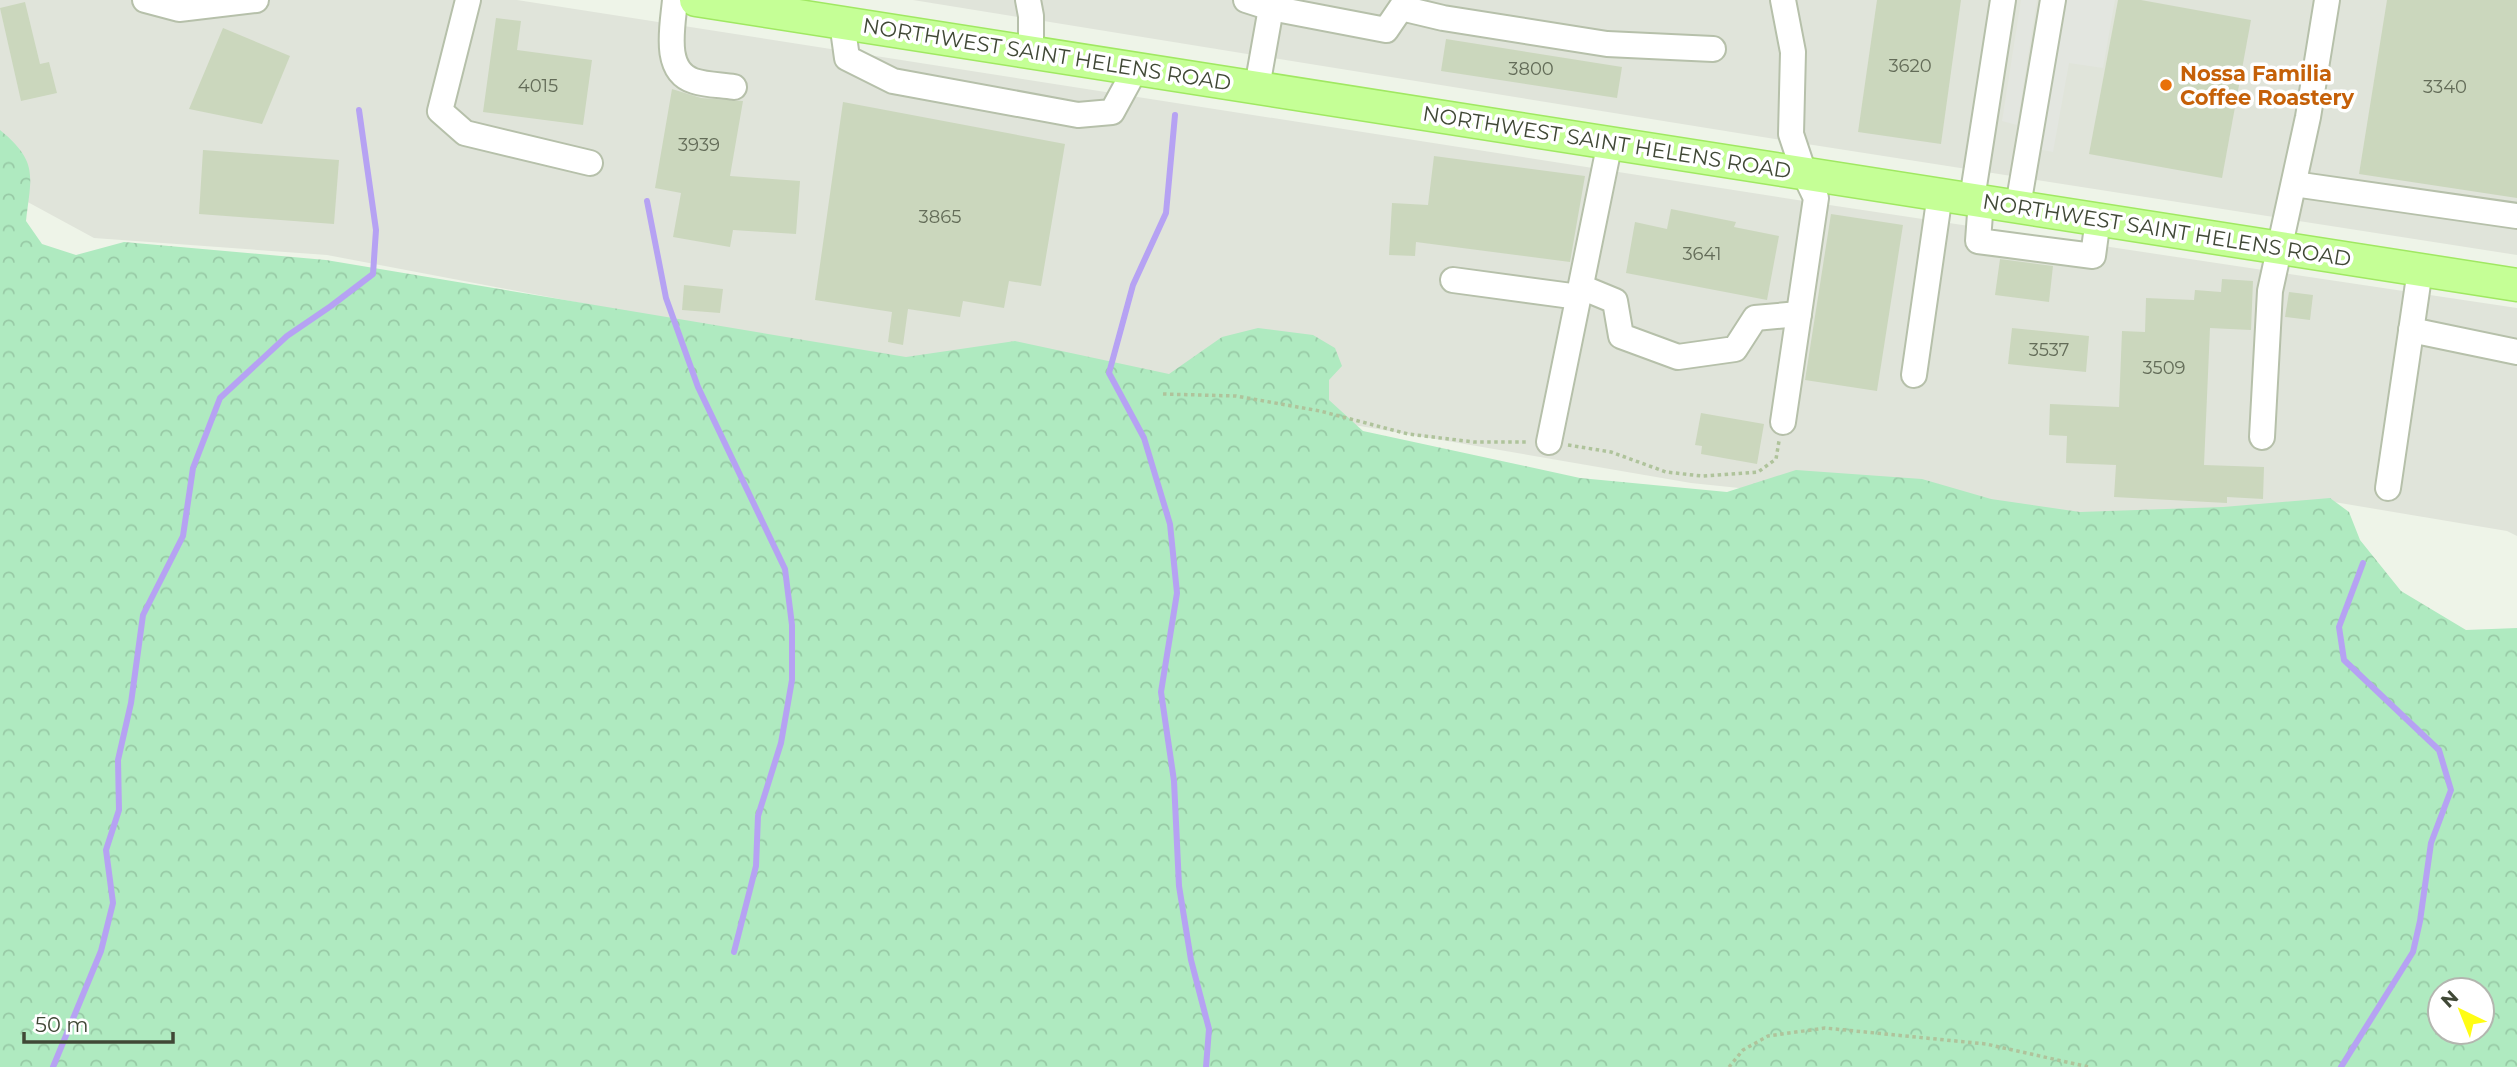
<svg xmlns="http://www.w3.org/2000/svg" width="2517" height="1067" viewBox="0 0 2517 1067" font-family="Montserrat,sans-serif">
<defs>
<pattern id="forest-crowns" width="20" height="18" patternUnits="userSpaceOnUse" patternTransform="scale(1.75)"><rect width="20" height="18" fill="#afeac0"/><path d="M2 6a3 3 0 1 1 6 0M12 15a3 3 0 1 1 6 0" fill="none" stroke="#98caa6"/></pattern>
</defs>
<rect width="100%" height="100%" fill="#eef4e8"/>
<g fill="#e0e4da">
<polygon points="0,0 517,0 1836,206 2517,308 2517,536 2507,531 2334,502 2078,523 1691,483 1348,424 818,348 327,255 94,238 0,187"/>
<polygon points="913,0 2517,0 2517,255 1775,139"/>
</g>
<path fill="url(#forest-crowns)" fill-rule="evenodd" d="M 0,130 C 39,162 31,176 26,221 L 42,244 L 76,255 L 124,242 L 326,260 L 906,357 L 1015,341 L 1169,374 L 1222,337 L 1258,328 L 1313,335 L 1335,348 L 1342,366 L 1329,380 L 1329,400 L 1363,431 L 1580,478 L 1727,492 L 1796,470 L 1922,479 L 1991,499 L 2080,512 L 2223,507 L 2330,498 L 2349,512 L 2360,540 L 2401,591 L 2466,630 L 2517,628 L 2517,1067 L 0,1067 ZM 2482,990 L 2482,1032 L 2440,1032 L 2440,990 Z"/>
<g fill="#e3e6e0">
<polygon points="2021,0 2037,0 2017,125 2002,121"/>
<polygon points="2045,0 2115,0 2103,68 2069,63 2053,152 2021,146"/>
</g>
<g fill="none" stroke-linecap="round" stroke-linejoin="round">
<g stroke="#b6a2f3" stroke-width="6">
<polyline points="1175,115 1166,213 1133,285 1109,373 1144,438 1170,524 1177,593 1161,692 1174,781 1179,886 1191,960 1209,1029 1206,1067"/>
<polyline points="647,201 666,298 698,387 785,569 792,625 792,680 781,743 758,816 756,866 734,952"/>
<polyline points="53,1067 101,951 113,903 106,850 119,810 118,760 131,703 143,615 183,536 193,468 220,398 287,336 331,306 373,274 376,230 359,110"/>
<polyline points="2341,1067 2413,952 2420,921 2431,843 2451,790 2439,750 2344,660 2339,627 2363,563"/>
</g>
</g>
<g fill="#cbd7bd">
<polygon points="1877,0 1961,0 1941,144 1858,132"/>
<polygon points="2118,0 2141,0 2251,20 2222,178 2089,154"/>
<polygon points="2387,0 2517,0 2517,198 2359,174"/>
<polygon points="25,2 40,64 49,62 57,93 21,101 0,8"/>
<polygon points="496,18 521,21 517,50 592,60 583,125 483,112"/>
<polygon points="223,28 290,56 262,124 189,109"/>
<polygon points="1446,39 1622,67 1617,98 1441,71"/>
<polygon points="672,89 701,98 743,101 730,176 800,181 796,234 733,230 730,247 673,237 681,193 655,188"/>
<polygon points="843,102 1065,144 1041,286 1009,281 1004,308 963,301 960,317 908,309 903,345 888,342 892,312 815,300"/>
<polygon points="203,150 339,160 334,224 199,214"/>
<polygon points="1434,156 1585,176 1570,262 1416,242 1415,256 1389,255 1392,203 1428,205"/>
<polygon points="1671,209 1736,222 1734,227 1779,236 1767,300 1626,273 1635,222 1667,229"/>
<polygon points="1831,214 1903,225 1877,391 1805,380"/>
<polygon points="2000,259 2053,266 2049,302 1995,295"/>
<polygon points="2222,279 2253,281 2251,330 2210,328 2204,465 2264,467 2263,499 2227,497 2227,503 2114,497 2116,465 2066,463 2067,436 2049,435 2050,404 2119,407 2122,331 2145,332 2146,298 2194,300 2195,290 2221,292"/>
<polygon points="684,285 723,289 720,313 682,310"/>
<polygon points="2289,292 2313,295 2310,320 2285,317"/>
<polygon points="2012,328 2089,336 2086,372 2008,364"/>
<polygon points="1701,413 1764,424 1757,464 1701,454 1702,446 1695,445"/>
</g>
<g fill="none" stroke-linecap="round" stroke-linejoin="round">
<g stroke="#b6c0aa" stroke-width="28">
<g id="minor">
<polyline points="145,0 179,9 256,0"/>
<polyline points="468,0 440,111 465,133 590,163"/>
<path d="M 675,0 C 673,25 662,71 694,81 C 706,85 721,85 734,87"/>
<polyline points="1028,0 1031,16 1031,52"/>
<polyline points="1246,0 1271,8 1386,30 1401,8 1443,18 1607,44 1713,49"/>
<polyline points="842,22 847,58 893,81 1078,115 1112,112 1136,68"/>
<polyline points="1257,87 1271,8"/>
<polyline points="2294,184 2517,216"/>
<polyline points="1972,199 2003,0"/>
<polyline points="1981,200 1978,241 2093,256 2098,219"/>
<polyline points="2018,206 2053,0"/>
<polyline points="1453,280 1579,297"/>
<polyline points="1581,287 1615,301 1621,336 1678,357 1735,349 1755,318 1799,314"/>
<polyline points="2411,330 2517,352"/>
<polyline points="1914,375 1940,194"/>
<polyline points="1783,422 1816,198 1804,173 1791,134 1793,52 1783,0"/>
<polyline points="2262,437 2270,291 2308,117 2327,0"/>
<polyline points="1549,442 1610,142"/>
<polyline points="2388,488 2420,270"/>
</g>
</g>
<g stroke="#a0e862" stroke-width="35">
<polyline id="major" points="696,0 2517,285"/>
</g>
<g stroke="#afc39b" stroke-width="3.5" stroke-dasharray="3.5 3.5" stroke-linecap="butt">
<polyline points="1163,394 1236,396 1320,411 1408,434 1474,442 1529,442"/>
<polyline points="1568,445 1611,452 1666,472 1702,476 1758,472 1776,459 1779,441"/>
<polyline points="1729,1067 1743,1050 1768,1036 1825,1028 1986,1044 2089,1067"/>
</g>
<use href="#minor" stroke="#fff" stroke-width="24"/>
<use href="#major" stroke="#c5ff96" stroke-width="32"/>
</g>
<circle fill="#e8710a" stroke="#fff" stroke-width="2.5" cx="2166" cy="85" r="7"/>
<g text-anchor="middle" dominant-baseline="central" stroke-width="7" stroke-linejoin="round" paint-order="stroke">
<g font-size="18" fill="#636c58">
<text x="1910" y="66">3620</text>
<text x="1531" y="69">3800</text>
<text x="538" y="86">4015</text>
<text x="2445" y="87">3340</text>
<text x="699" y="145">3939</text>
<text x="940" y="217">3865</text>
<text x="1702" y="254">3641</text>
<text x="2049" y="350">3537</text>
<text x="2164" y="368">3509</text>
</g>
<g font-size="21" fill="#404836" stroke="#fff">
<text transform="translate(1047 54) rotate(9)">NORTHWEST SAINT HELENS ROAD</text>
<text transform="translate(1607 142) rotate(9)">NORTHWEST SAINT HELENS ROAD</text>
<text transform="translate(2167 230) rotate(9)">NORTHWEST SAINT HELENS ROAD</text>
</g>
<g font-size="21" font-weight="bold" fill="#c56008" stroke="#fff" text-anchor="start">
<text x="2180" y="73">Nossa Familia<tspan x="2180" dy="24">Coffee Roastery</tspan></text>
</g>
</g>
<g transform="translate(2461 1011) rotate(317)"><circle r="33" fill="#ffffff" stroke="#b3b6af" stroke-width="2"/>
<path d="M0-5L12 26L0 18L-12 26Z" fill="#fffd14"/>
<text y="-10" font-size="19" font-weight="bold" text-anchor="middle" fill="#404836">N</text>
</g>
<path d="M24 1032v10h149v-10" fill="none" stroke="#404836" stroke-width="3.5"/>
<text x="35" y="1032" font-size="21" fill="#404836" stroke="#ffffff" stroke-width="5" paint-order="stroke">50 m</text>
</svg>
